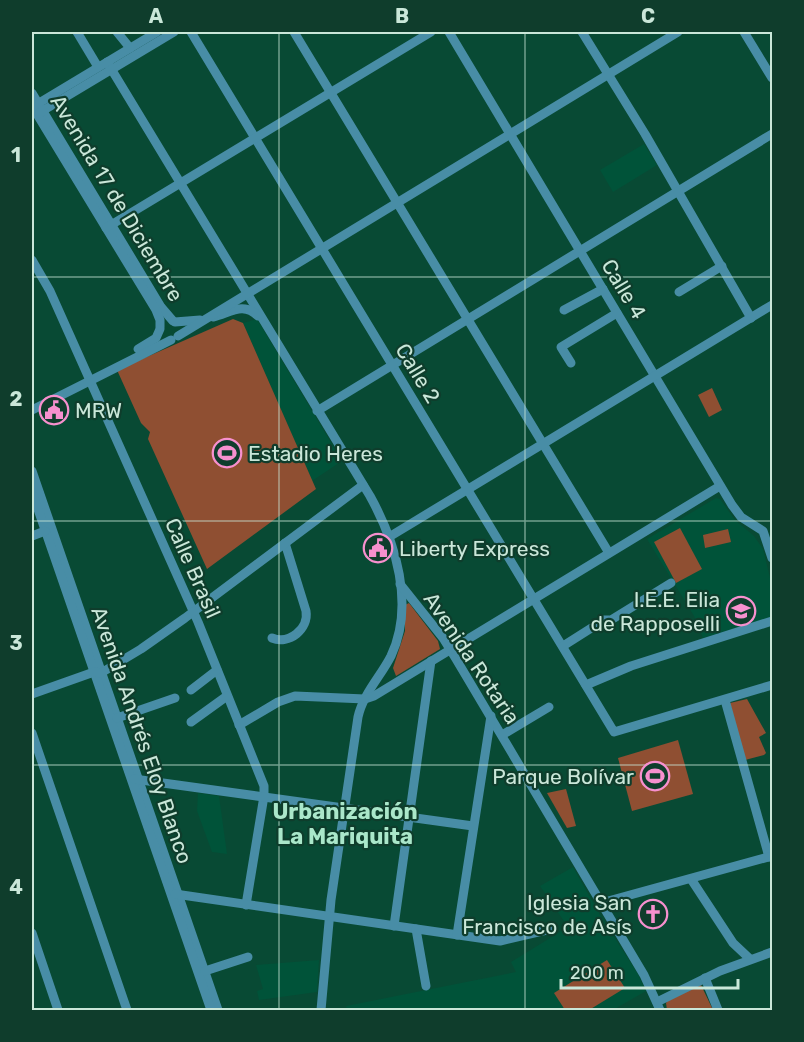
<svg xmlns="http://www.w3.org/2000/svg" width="804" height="1042" viewBox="0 0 804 1042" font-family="Rubik,sans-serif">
<rect width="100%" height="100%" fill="#084a34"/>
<g fill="#005339">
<polygon points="644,144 657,165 613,192 600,170"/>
<polygon points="257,319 342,461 312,481 243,323"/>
<polygon points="716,498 720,499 735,520 754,536 763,549 772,586 772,617 703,638 694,616 647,539"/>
<polygon points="198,793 219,796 227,854 212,852 197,811"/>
<polygon points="573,867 600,915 638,974 646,991 613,1010 347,1010 346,1006 516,972 511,962 568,927 540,886"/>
<polygon points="319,960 317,992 259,1000 257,991 263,989 256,965"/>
</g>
<g fill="#8f4f32">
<polygon points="233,319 243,323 316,489 207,569 148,439 150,432 141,423 117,370"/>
<polygon points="712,388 722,410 709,417 698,395"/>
<polygon points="680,528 702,569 676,583 654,542"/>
<polygon points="728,529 731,542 705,548 703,535"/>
<polygon points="409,603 438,641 440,649 396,676 393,668 405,631 405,605"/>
<polygon points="747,699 766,733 759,737 766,753 764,755 745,760 730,703"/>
<polygon points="678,740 693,794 632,811 618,758"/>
<polygon points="566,789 576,826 567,828 547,793"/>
<polygon points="607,960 625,988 589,1010 565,1010 554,993"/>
<polygon points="701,985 713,1010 667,1010 666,1003 668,1000"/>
</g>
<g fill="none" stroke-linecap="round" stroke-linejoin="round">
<g stroke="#488da6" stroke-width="9">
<polyline points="77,32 98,67"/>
<polyline points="117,32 130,48"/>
<polyline points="191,32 614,732 772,685"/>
<polyline points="294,32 609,553"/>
<polyline points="449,32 732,505 741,517 763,531 772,558"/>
<polyline points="582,32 645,134 751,318"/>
<polyline points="744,32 772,78"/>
<path d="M 107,62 L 370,496 C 396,543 415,605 391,656 C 381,676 363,694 358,717 L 331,900 L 321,1010"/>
<polyline points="32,93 161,307 173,321"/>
<polyline points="32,106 156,310 160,320 160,327"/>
<polyline points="34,106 157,32"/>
<polyline points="39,113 174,32"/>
<polyline points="106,228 431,32"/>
<polyline points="32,260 50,291 198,622 264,786 264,796 246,905"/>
<polyline points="679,292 722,266"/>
<polyline points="564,310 603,289"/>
<path d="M 213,317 C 230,313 243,301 258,316"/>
<polyline points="175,322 200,320"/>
<polyline points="178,336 678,32"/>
<polyline points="138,349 156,338 160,329"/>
<polyline points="571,363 561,347 617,313"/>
<polyline points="32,410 171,340"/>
<polyline points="317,411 772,134"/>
<polyline points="32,471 218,1010"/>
<polyline points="32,492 211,1010"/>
<polyline points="32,536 45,531"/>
<polyline points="389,537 772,305"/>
<polyline points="400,584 443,638 456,659 644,975 660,1010"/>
<path d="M 272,638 C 289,645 309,629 306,611 L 285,543"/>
<polyline points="563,646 604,620 611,620 671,583"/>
<polyline points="586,685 631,666 772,621"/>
<polyline points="191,690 217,670"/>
<polyline points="32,694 94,672 101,673 141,649 185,618 363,485"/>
<polyline points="725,700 769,857"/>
<polyline points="117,718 175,698"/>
<polyline points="191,722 227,696"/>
<polyline points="239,725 278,702 295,696 365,699 374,696 720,486"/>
<polyline points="32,733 127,1010"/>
<polyline points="502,735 549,707"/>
<polyline points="134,779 473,826"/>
<polyline points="691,879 733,943 750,959"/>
<polyline points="175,894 500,941 551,929"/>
<polyline points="601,903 772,856"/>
<polyline points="394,926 431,661"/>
<polyline points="416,929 426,986"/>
<polyline points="32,933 58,1010"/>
<polyline points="457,935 491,716"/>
<polyline points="205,971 248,957"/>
<polyline points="705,978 718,1010"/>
<polyline points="657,1002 720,971 772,952"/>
</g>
</g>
<path fill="none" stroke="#cae7d9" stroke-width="1.5" stroke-opacity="0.55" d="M 279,32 L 279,1010M 525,32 L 525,1010M 32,277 L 772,277M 32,521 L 772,521M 32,765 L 772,765"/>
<defs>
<g id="civic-ring" transform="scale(1.5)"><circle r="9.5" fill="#0f3d2c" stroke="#f790ce" stroke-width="1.5"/><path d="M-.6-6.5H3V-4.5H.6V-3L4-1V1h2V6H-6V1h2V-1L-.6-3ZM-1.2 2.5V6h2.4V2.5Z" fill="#f790ce"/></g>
<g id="stadium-ring" transform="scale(1.5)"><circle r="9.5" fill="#0f3d2c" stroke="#f790ce" stroke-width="1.5"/><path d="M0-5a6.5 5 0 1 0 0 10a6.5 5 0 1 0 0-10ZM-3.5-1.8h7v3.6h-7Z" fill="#f790ce"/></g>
<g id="university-ring" transform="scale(1.5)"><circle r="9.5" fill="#0f3d2c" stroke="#f790ce" stroke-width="1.5"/><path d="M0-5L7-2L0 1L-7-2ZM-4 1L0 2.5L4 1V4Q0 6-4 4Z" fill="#f790ce"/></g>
<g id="church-ring" transform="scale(1.5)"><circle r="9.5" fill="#0f3d2c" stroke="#f790ce" stroke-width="1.5"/><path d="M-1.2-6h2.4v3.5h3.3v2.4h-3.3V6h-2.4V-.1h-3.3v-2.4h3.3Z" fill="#f790ce"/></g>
</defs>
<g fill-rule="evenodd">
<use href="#civic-ring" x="54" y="410"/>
<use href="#stadium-ring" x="227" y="453"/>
<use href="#civic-ring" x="378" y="548"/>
<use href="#university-ring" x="741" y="611"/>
<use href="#stadium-ring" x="655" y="776"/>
<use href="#church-ring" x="653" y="914"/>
</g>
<g text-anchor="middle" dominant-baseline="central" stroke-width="4.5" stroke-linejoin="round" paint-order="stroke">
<g font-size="21" fill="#cae7d9" stroke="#0f3d2c">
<text transform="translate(117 198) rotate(59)">Avenida 17 de Diciembre</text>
<text transform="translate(624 289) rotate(59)">Calle 4</text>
<text transform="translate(418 373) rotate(59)">Calle 2</text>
<text transform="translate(193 568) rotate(66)">Calle Brasil</text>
<text transform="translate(472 658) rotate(56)">Avenida Rotaria</text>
<text transform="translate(142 735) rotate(71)">Avenida Andrés Eloy Blanco</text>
</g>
<g font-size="21" fill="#cae7d9" stroke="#0f3d2c" text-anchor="start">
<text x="75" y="410">MRW</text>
<text x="248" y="453">Estadio Heres</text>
<text x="399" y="548">Liberty Express</text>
<text x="720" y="599" text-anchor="end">I.E.E. Elia<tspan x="720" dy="24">de Rapposelli</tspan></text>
<text x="634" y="776" text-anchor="end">Parque Bolívar</text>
<text x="632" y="902" text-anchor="end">Iglesia San<tspan x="632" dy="24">Francisco de Asís</tspan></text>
</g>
<g font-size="22" font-weight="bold" fill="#aae7ca" stroke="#0f3d2c">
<text x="345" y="811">Urbanización<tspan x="345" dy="25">La Mariquita</tspan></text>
</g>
</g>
<rect width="804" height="1042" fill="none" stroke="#0f3d2c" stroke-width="66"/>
<path d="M561 979v9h177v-9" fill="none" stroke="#cae7d9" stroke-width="3"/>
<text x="570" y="979" font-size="18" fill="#cae7d9" stroke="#0f3d2c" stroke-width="4.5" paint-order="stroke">200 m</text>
<rect x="33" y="33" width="738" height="976" fill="none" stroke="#cae7d9" stroke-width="2"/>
<g font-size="20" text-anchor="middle" font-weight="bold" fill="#cae7d9">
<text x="156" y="23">A</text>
<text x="402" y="23">B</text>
<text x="648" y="23">C</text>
<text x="16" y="162">1</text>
<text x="16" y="406">2</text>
<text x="16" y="650">3</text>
<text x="16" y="894">4</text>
</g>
</svg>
